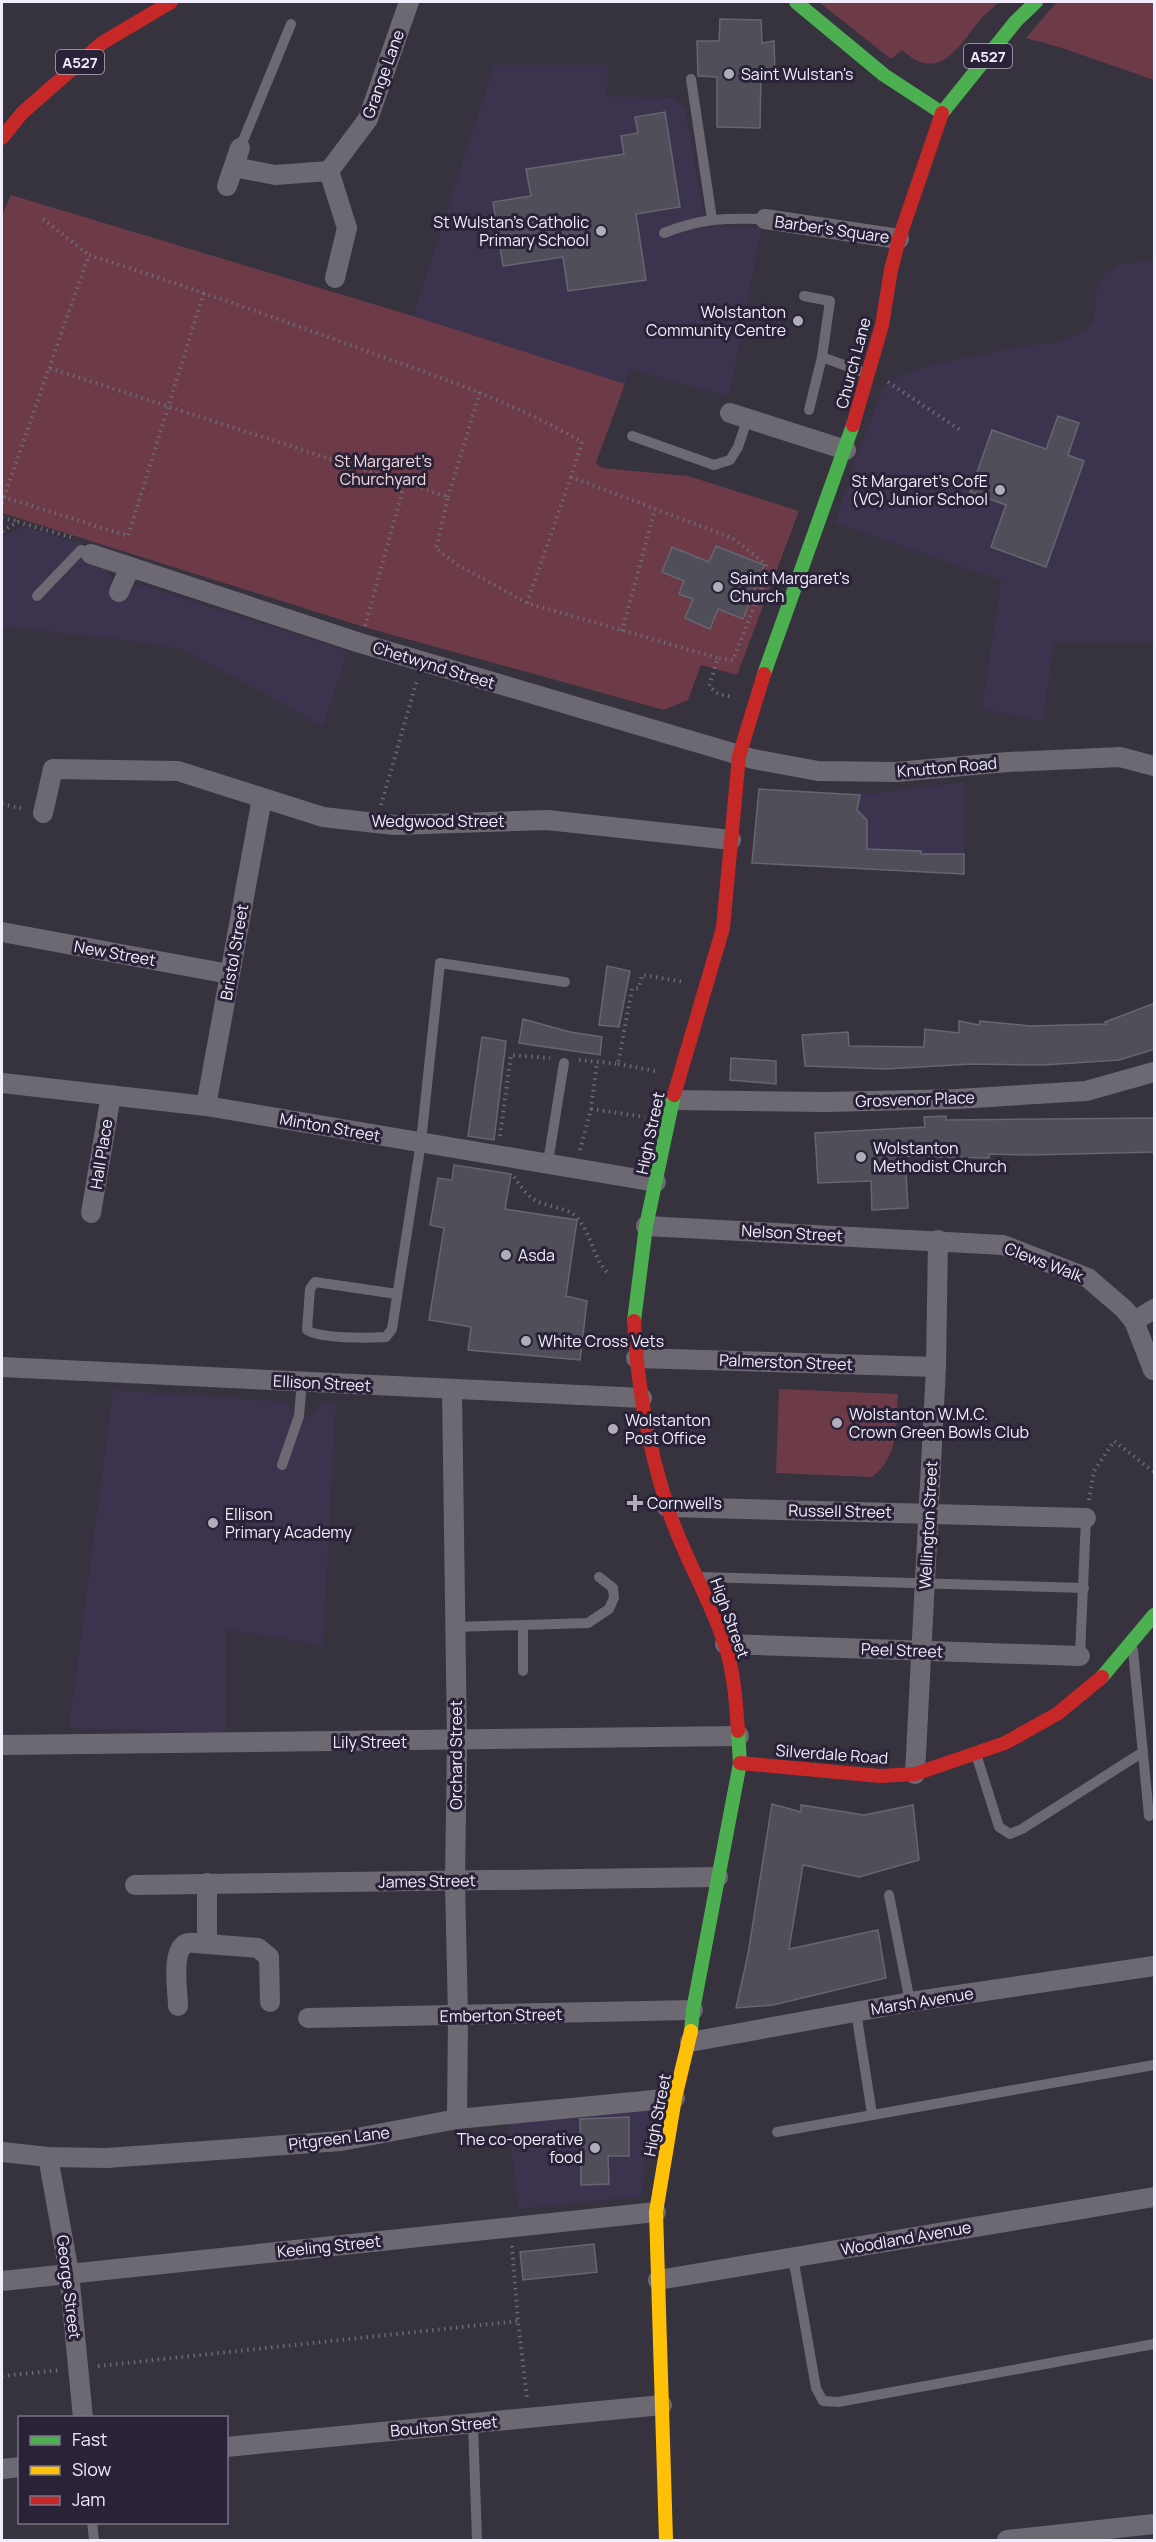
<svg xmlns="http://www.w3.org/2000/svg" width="1156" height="2542" viewBox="0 0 1156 2542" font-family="Manrope,sans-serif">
<rect width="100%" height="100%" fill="#36323e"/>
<g fill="#3c334e">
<polygon points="494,65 608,65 607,96 673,98 685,108 706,227 762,227 729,397 630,369 625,384 413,316"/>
<polygon points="1141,261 1154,261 1154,642 1054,642 1043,722 1016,715 982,710 1001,580 835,523 856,457 883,388 897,378 925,366 1029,345 1059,342 1085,331 1094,319 1097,286 1104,274 1118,265"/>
<polygon points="22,526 83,544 80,556 107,570 113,582 126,594 139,584 348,651 323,726 182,649 132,641 2,626 2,538"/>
<polygon points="965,782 964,874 752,863 759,789 860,795"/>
<polygon points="113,1390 287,1402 291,1414 310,1417 321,1402 336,1402 323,1645 226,1629 226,1733 69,1728"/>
<polygon points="650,2109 642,2196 518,2209 508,2121"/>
</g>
<g fill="#6d3b48">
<path d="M 819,2 L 999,2 C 994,7 987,12 982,18 C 959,43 942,86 902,50 L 891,59 Z"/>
<polygon points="1057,2 1154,2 1154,80 1059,47 1026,38"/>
<polygon points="11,195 413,316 625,384 596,462 601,468 688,476 799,511 737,675 701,665 688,700 664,710 364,627 2,513 2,216"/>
<path d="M 779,1389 L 898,1394 C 895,1427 900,1455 872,1477 L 776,1473 Z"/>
</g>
<g fill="#4f4e59" stroke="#666671" stroke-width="1.5">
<polygon points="720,19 761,20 762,43 774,41 775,71 761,72 760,128 717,127 717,77 698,76 697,41 719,41"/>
<polygon points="665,112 680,207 636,214 646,280 568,291 563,257 503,266 493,202 531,196 526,169 624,154 621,136 638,133 635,117"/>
<polygon points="1058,416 1079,423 1068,455 1084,461 1046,567 991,547 1006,505 970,492 992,430 1046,449"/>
<polygon points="716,546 764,565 743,619 718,609 710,629 685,618 693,599 679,594 684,581 662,572 672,547 709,562"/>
<polygon points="759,789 860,795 857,810 867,820 867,849 921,851 921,854 964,854 964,874 752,863"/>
<polygon points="607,966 630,971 619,1027 599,1025"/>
<polygon points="1155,1003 1155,1049 1119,1060 1043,1065 971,1064 886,1069 805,1066 802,1035 848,1032 849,1046 924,1047 925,1029 959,1033 959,1021 979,1025 980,1021 1030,1026 1106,1024 1105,1022"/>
<polygon points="523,1019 570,1032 602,1037 600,1055 519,1043"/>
<polygon points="482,1037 506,1041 494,1140 468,1136"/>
<polygon points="731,1058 776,1061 776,1084 730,1080"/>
<polygon points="946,1116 946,1120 1155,1118 1155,1152 1030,1155 989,1154 989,1158 905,1156 908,1208 872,1210 871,1181 818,1183 815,1133 925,1127 924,1117"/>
<polygon points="454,1165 511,1174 505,1209 577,1220 566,1296 587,1301 580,1360 468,1350 471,1327 429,1320 444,1228 430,1225 438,1178 452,1180"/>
<polygon points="772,1804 801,1812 801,1805 864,1815 913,1805 919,1860 859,1877 803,1865 789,1949 878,1930 886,1978 773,2005 736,2008 748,1954"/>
<polygon points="629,2117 629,2156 608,2156 609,2184 581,2185 580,2119"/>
<polygon points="594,2244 597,2272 523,2280 520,2252"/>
</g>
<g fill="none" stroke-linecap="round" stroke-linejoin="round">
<g stroke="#6c6973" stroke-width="4" stroke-dasharray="1.5 4.5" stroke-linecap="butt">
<polyline points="43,219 89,255"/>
<path d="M 49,368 L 89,255 C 183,285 276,318 369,352 C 442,378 515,403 582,442 L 571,477 L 732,538 L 766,564 L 765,579 L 733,660 L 718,658"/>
<polyline points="888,382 963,432"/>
<polyline points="3,497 128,536 204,292"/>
<polyline points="448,497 480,392"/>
<polyline points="2,503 49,368 448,497 436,549 458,565 527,603 718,658 709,686 718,694 733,697"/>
<polyline points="2,518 17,521"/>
<polyline points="2,531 18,522 74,538"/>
<polyline points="527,603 571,477"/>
<polyline points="365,626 405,482"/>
<polyline points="622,631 655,509"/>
<polyline points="2,804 24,809"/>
<polyline points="381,805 417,680"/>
<polyline points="579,1060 618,1064 632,989 639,988 642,975 685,982"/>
<polyline points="618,1064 655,1071"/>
<polyline points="591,1109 645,1117"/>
<polyline points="500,1136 511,1055 550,1058"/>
<polyline points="580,1150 591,1109 597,1062"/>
<path d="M 514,1177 C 521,1187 528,1198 541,1203 C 554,1208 570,1208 579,1220 C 592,1236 594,1261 609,1274"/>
<polyline points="1089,1500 1094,1471 1114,1441 1154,1472"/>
<polyline points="512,2246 518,2321 527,2399"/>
<polyline points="98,2366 518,2321"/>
<polyline points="2,2376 60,2370"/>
</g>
<g stroke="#6c6973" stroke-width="10">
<polyline points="691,79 712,219"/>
<polyline points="240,148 291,24"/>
<path d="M 664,233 C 702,218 724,218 765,219"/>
<polyline points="804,296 830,301 822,357 868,374"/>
<polyline points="809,410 822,357"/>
<polyline points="632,436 714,465 730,460 738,447 747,420"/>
<polyline points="37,596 81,550 91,554"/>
<polyline points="548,1162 564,1063"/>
<path d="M 397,1294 L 315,1282 L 310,1289 L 307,1330 C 320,1339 369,1338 386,1337 L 392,1329 L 421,1142 L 440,963 L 565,982"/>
<polyline points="282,1465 299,1416 302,1382"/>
<polyline points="700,1577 1084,1588"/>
<polyline points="523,1626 523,1671"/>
<polyline points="456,1627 588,1623 609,1609 614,1598 613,1588 599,1577"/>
<polyline points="1133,1650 1149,1816"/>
<polyline points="1080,1656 1086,1518"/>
<polyline points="976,1754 999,1827 1010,1834 1022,1829 1143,1752"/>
<polyline points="889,1895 910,2002"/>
<polyline points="856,2012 872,2114"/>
<polyline points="777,2132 1154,2065"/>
<polyline points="793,2257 816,2388 823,2401 838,2402 1154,2344"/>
<polyline points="473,2424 477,2540"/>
<polyline points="92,2522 94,2540"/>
</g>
<g stroke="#6c6973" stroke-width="20">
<polyline points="234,167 275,175 329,171"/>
<polyline points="227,186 240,148"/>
<polyline points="765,219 899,239"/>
<polyline points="335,278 347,228 329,171 368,119 409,2"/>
<polyline points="730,413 846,450"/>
<polyline points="91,554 360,643 753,759 818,771 896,772 1008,762 1120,757 1154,766"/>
<polyline points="119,592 130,567"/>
<polyline points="43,813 53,769 178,771 323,817 376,823 395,825 547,820 731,840"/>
<polyline points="2,932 229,974"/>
<polyline points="2,1083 206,1106 656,1182"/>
<polyline points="673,1100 826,1102 957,1099 1086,1091 1154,1072"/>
<polyline points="206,1106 262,798"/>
<polyline points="91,1213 111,1095"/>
<polyline points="646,1226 1003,1245 1088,1278 1124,1309 1134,1321 1153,1370"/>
<polyline points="1134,1321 1154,1309"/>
<polyline points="636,1358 936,1367"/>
<polyline points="2,1367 642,1398"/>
<polyline points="452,1390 457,1742 455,1881 458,2017 457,2119"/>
<polyline points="667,1507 1086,1518"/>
<polyline points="725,1644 1080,1656"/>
<polyline points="2,1745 739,1736"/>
<polyline points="915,1774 936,1367 938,1240"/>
<polyline points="207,1883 207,1944 258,1948 269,1957 270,2002"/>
<polyline points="135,1885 718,1877"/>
<path d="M 178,2006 C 178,1992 170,1948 188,1943 C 193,1942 201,1944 207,1944"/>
<polyline points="308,2018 693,2010"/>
<polyline points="690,2042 910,2002 1154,1966"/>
<polyline points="2,2152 48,2157 107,2158 341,2141 457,2119 675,2098"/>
<polyline points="48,2157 69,2273 83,2418"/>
<polyline points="658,2280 1154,2197"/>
<polyline points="2,2281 656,2212"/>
<polyline points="226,2447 662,2405"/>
<polyline points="2,2469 20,2467"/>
<polyline points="1007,2540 1154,2524"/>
</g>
<g stroke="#4caf50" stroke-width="14">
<polyline points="796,2 884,75 942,113 1016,21 1036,2"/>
<polyline points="764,674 853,425"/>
<polyline points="634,1321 646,1226 674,1095"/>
<polyline points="1102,1677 1154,1615"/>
<polyline points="691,2031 693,2010 740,1763 738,1731"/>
</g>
<polyline stroke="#ffc107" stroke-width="14" points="666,2540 656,2212 675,2098 691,2031"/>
<g stroke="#c62828" stroke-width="14">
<polyline points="2,138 22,113 102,43 171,2"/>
<polyline points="853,425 882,325 891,270 899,239 942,113"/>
<polyline points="674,1095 723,928 739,756 764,674"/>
<path d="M 634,1321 C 637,1383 648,1446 667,1505 C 681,1553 710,1597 725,1645 C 734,1672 736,1702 738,1731"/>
<polyline points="740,1763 880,1776 915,1774 1005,1743 1057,1714 1102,1677"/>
</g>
</g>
<g fill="#b0acba" stroke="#2a2338" stroke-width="2">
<circle cx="729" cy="74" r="6"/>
<circle cx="601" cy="231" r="6"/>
<circle cx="798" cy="321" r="6"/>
<circle cx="1000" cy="490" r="6"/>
<circle cx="718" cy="587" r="6"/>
<circle cx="861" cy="1157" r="6"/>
<circle cx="506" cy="1255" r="6"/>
<circle cx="526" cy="1341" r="6"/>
<circle cx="837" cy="1423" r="6"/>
<circle cx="613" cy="1429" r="6"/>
<path d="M632 1494h6v6h6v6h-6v6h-6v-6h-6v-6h6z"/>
<circle cx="213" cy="1523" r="6"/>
<circle cx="595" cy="2148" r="6"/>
</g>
<g text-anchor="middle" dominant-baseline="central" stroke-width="6" stroke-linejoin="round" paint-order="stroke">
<g fill="#2a2338" stroke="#b5b0c1" stroke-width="1.5">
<rect x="964" y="44" width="48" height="24" rx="4.5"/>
<rect x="56" y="50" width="48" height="24" rx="4.5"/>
</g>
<g font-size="15" font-weight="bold" fill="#f1edfc">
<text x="988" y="56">A527</text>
<text x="80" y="62">A527</text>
</g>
<g font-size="16" fill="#f1edfc" stroke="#2a2338">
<text transform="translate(383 74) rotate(-70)">Grange Lane</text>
<text transform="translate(832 229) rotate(8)">Barber's Square</text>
<text transform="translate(853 363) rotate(-75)">Church Lane</text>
<text transform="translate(434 665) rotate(17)">Chetwynd Street</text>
<text transform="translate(947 767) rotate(-5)">Knutton Road</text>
<text x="438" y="821">Wedgwood Street</text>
<text transform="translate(234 952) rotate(-80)">Bristol Street</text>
<text transform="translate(115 953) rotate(10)">New Street</text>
<text transform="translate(915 1099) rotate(-2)">Grosvenor Place</text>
<text transform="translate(330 1127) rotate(10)">Minton Street</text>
<text transform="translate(650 1133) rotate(-78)">High Street</text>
<text transform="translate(101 1154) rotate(-81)">Hall Place</text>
<text transform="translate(792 1233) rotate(3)">Nelson Street</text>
<text transform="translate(1044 1262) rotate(21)">Clews Walk</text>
<text transform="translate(786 1362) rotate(2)">Palmerston Street</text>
<text transform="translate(322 1383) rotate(3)">Ellison Street</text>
<text transform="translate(840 1511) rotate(1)">Russell Street</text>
<text transform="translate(928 1525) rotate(-87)">Wellington Street</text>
<text transform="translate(730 1618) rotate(70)">High Street</text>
<text transform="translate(902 1650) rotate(2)">Peel Street</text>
<text x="370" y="1742">Lily Street</text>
<text transform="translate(832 1754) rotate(4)">Silverdale Road</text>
<text transform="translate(456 1755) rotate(-90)">Orchard Street</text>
<text transform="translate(427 1881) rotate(-1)">James Street</text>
<text transform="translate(922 2001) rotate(-9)">Marsh Avenue</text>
<text transform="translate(501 2015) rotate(-1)">Emberton Street</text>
<text transform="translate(657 2115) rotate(-79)">High Street</text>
<text transform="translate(339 2138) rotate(-7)">Pitgreen Lane</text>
<text transform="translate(906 2238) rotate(-10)">Woodland Avenue</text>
<text transform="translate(329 2246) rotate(-6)">Keeling Street</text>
<text transform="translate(69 2287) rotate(83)">George Street</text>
<text transform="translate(444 2426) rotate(-5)">Boulton Street</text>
</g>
<g font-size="16" fill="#f1edfc" stroke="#2a2338" text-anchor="start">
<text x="741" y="74">Saint Wulstan's</text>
<text x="589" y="222" text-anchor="end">St Wulstan's Catholic<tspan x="589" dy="18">Primary School</tspan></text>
<text x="786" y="312" text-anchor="end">Wolstanton<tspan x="786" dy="18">Community Centre</tspan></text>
<text x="988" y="481" text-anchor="end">St Margaret's CofE<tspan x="988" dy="18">(VC) Junior School</tspan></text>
<text x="730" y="578">Saint Margaret's<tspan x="730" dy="18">Church</tspan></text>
<text x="873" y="1148">Wolstanton<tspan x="873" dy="18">Methodist Church</tspan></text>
<text x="518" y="1255">Asda</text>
<text x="538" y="1341">White Cross Vets</text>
<text x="849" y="1414">Wolstanton W.M.C.<tspan x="849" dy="18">Crown Green Bowls Club</tspan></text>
<text x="625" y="1420">Wolstanton<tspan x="625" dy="18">Post Office</tspan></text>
<text x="647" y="1503">Cornwell's</text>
<text x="225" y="1514">Ellison<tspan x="225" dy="18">Primary Academy</tspan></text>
<text x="583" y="2139" text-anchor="end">The co-operative<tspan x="583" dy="18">food</tspan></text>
</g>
<g font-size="16" fill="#f3d9de" stroke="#2a2338">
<text x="383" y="461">St Margaret’s<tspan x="383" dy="18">Churchyard</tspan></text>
</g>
</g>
<rect width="1156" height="2542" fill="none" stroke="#f1edfc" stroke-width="6"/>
<rect x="18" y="2416" width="210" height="108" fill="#2a2338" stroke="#7a7486" stroke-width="1.5"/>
<rect x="30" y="2436" width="30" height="9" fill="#4caf50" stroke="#7a7486" stroke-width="1.5"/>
<text x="72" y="2446" font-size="18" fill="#f1edfc">Fast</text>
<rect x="30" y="2466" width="30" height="9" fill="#ffc107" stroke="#7a7486" stroke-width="1.5"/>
<text x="72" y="2476" font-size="18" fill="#f1edfc">Slow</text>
<rect x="30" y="2496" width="30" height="9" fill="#c62828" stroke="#7a7486" stroke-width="1.5"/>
<text x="72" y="2506" font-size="18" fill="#f1edfc">Jam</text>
</svg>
